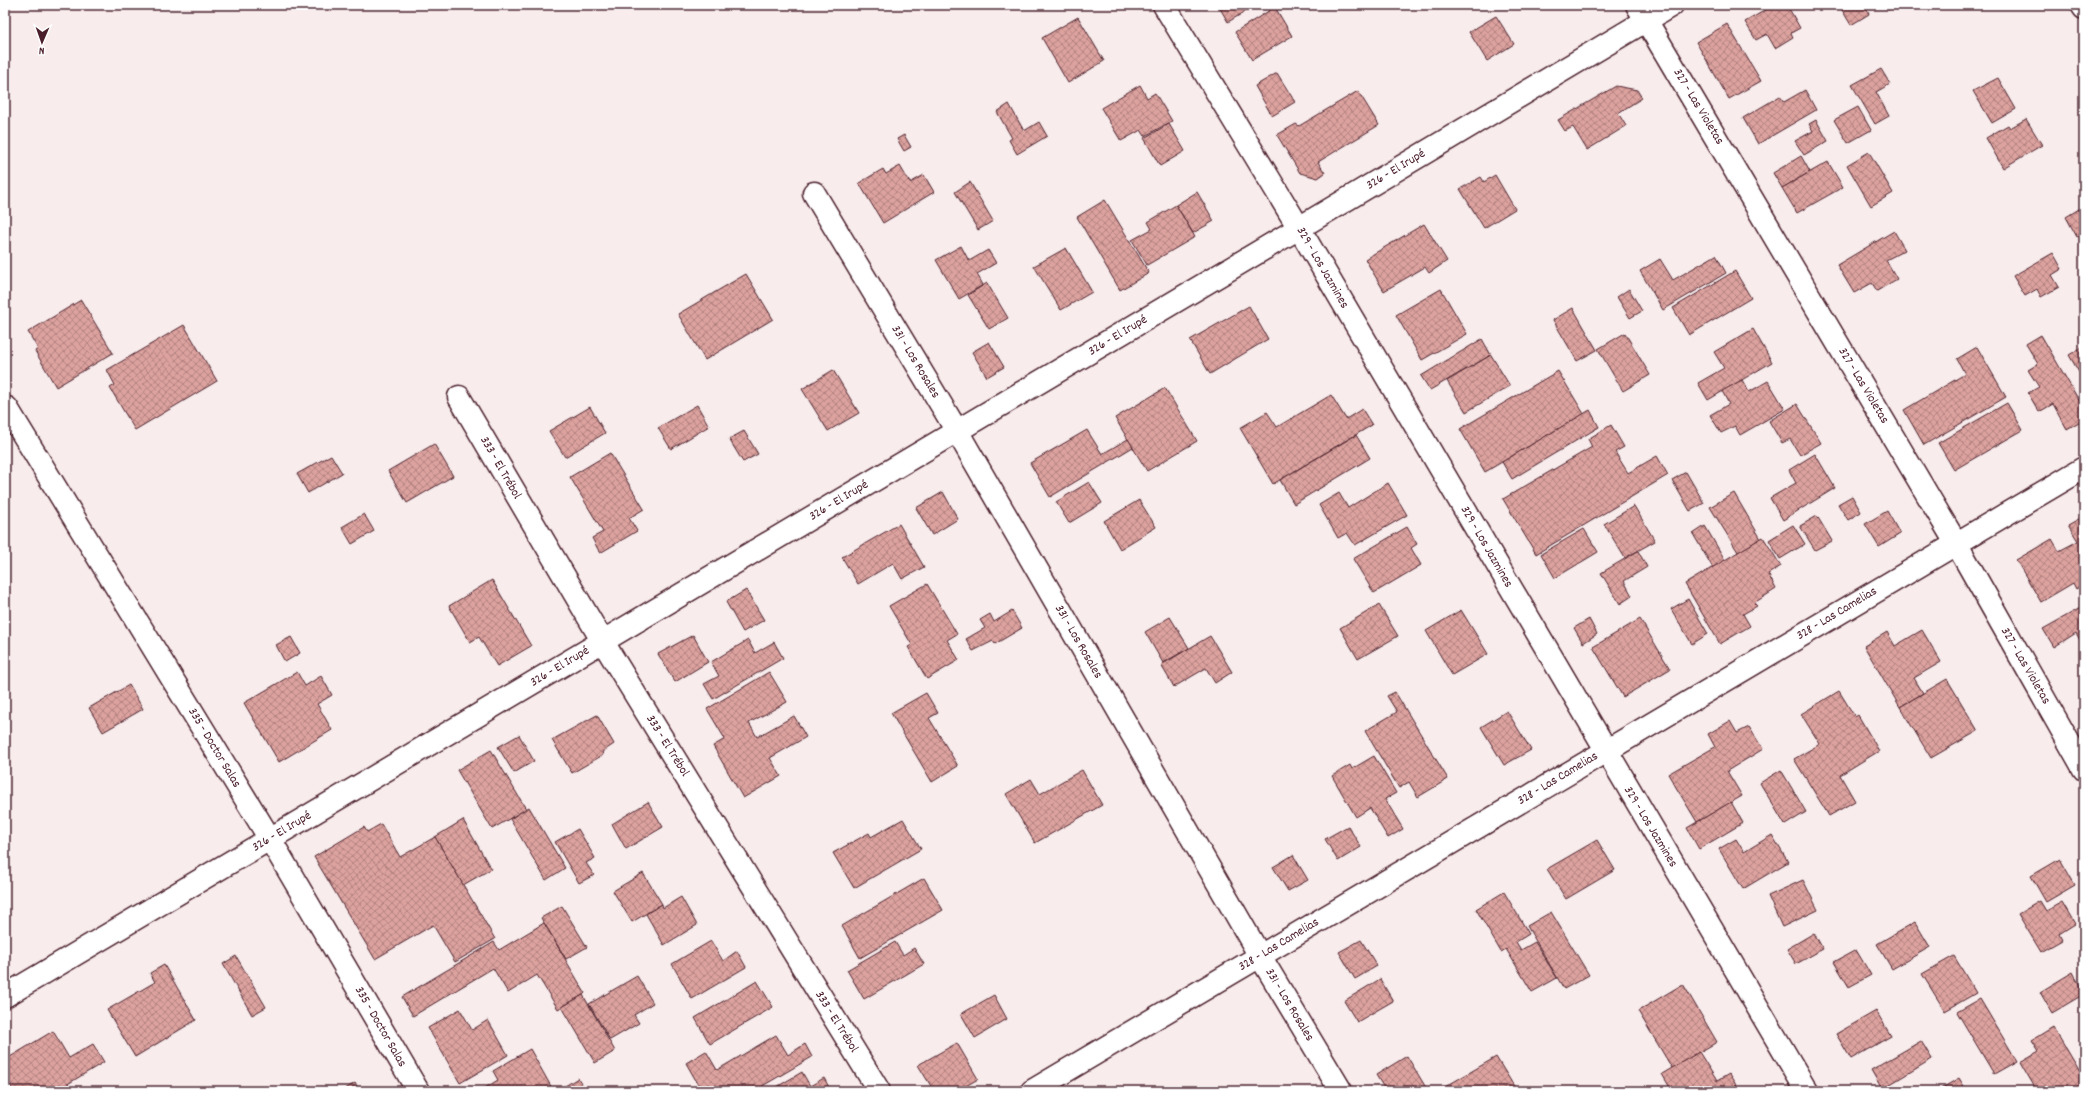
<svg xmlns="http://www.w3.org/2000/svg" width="2089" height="1096" viewBox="0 0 2089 1096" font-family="Dekko,sans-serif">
<defs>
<pattern id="building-cross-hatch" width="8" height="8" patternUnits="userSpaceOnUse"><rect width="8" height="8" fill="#dca29e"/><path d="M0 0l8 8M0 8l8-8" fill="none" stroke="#b48381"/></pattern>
</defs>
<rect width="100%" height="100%" fill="#f8ecec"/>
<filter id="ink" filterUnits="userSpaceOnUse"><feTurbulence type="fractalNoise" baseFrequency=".025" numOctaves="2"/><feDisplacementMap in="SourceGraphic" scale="8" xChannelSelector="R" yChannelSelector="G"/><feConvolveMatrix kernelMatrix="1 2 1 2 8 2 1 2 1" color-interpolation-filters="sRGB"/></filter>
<g filter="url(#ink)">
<g fill="url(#building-cross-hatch)" stroke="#4a1f2b">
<polygon points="1218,5 1256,5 1228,22"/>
<polygon points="1774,5 1787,5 1800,28 1791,33 1793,37 1775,48 1767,34 1756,40 1745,22"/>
<polygon points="1839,5 1864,5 1869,14 1851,25"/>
<polygon points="1885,5 1897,5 1888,10"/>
<polygon points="1275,7 1292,36 1252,60 1235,32"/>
<polygon points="1496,16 1514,44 1487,61 1469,32"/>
<polygon points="1078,17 1104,61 1068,83 1042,38"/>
<polygon points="1727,24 1761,81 1729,99 1696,42"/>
<polygon points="1881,69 1890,84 1876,92 1889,116 1875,124 1852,85"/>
<polygon points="1277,73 1295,102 1272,116 1255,86"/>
<polygon points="1998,78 2016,109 1992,123 1973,91"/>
<polygon points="1140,85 1147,98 1155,93 1172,121 1145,136 1141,130 1121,141 1101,108"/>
<polygon points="1616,86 1637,90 1642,98 1618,113 1626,126 1587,150 1573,127 1565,131 1558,120"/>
<polygon points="1805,90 1816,110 1758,144 1743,118 1780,96 1784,102"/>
<polygon points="1358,91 1379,125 1318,162 1325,173 1318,178 1300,173 1277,135 1296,124 1299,126"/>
<polygon points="1009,104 1024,131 1039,122 1047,136 1017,154 1009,140 1012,138 997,112"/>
<polygon points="1858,107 1871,130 1848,143 1834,120"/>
<polygon points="2026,119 2042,145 2003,168 1986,138 2008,125 2010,128"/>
<polygon points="1816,120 1828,141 1804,155 1795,141 1813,131 1809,124"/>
<polygon points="1169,124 1185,151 1160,166 1144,138"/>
<polygon points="904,135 911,147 904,151 897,139"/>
<polygon points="1869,152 1893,193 1871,206 1847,165"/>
<polygon points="1801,156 1810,172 1782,188 1773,173"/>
<polygon points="1828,162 1843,187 1797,213 1782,188"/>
<polygon points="900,166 910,183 924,175 934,192 883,223 859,183 883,169 886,174"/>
<polygon points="1495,175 1515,209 1484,228 1460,189 1481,177 1484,182"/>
<polygon points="970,182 993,221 978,230 955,192"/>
<polygon points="1197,192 1214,221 1193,233 1176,205"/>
<polygon points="1105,200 1149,273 1120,290 1077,217"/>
<polygon points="1176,205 1195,237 1147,265 1132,240 1152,229 1148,222"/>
<polygon points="2084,206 2084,233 2077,237 2066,217"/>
<polygon points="1424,224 1447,261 1429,273 1425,267 1384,291 1365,259"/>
<polygon points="1894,231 1905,250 1886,260 1897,279 1877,291 1872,283 1854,293 1837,265"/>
<polygon points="961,246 969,261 988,250 996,263 977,274 983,285 959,299 936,260"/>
<polygon points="1066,248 1092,292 1061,310 1034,266"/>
<polygon points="2053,253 2062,269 2052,275 2059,287 2041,297 2037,289 2025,296 2013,276"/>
<polygon points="1716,255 1726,273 1663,310 1640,271 1660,259 1673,280"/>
<polygon points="1735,271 1751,298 1689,335 1673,308"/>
<polygon points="746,274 773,319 705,360 678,314"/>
<polygon points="987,283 1008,318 989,329 968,295"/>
<polygon points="1441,289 1467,334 1422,360 1396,315"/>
<polygon points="1629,289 1642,311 1630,318 1617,297"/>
<polygon points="81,300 113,353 56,387 35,351 38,349 28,332"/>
<polygon points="1249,306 1268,339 1210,374 1190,340"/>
<polygon points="1573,308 1597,350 1577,361 1553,320"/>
<polygon points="184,325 217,381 135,430 110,388 115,385 107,370"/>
<polygon points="1753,329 1772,362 1708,400 1698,383 1724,368 1714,352"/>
<polygon points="1625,333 1650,375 1623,391 1598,349"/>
<polygon points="2041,335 2084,409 2084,419 2067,429 2053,404 2039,412 2028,393 2039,387 2028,370 2038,364 2026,344"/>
<polygon points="1482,339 1491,355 1430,390 1421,376"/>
<polygon points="989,342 1004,367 987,377 972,352"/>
<polygon points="2084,346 2084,381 2069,355"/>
<polygon points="1977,347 2006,397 1924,445 1904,410 1965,374 1957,359"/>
<polygon points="1491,355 1510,386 1466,412 1447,381"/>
<polygon points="833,370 859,413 828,431 802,389"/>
<polygon points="1558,371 1584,414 1485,472 1460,429"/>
<polygon points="1742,380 1749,392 1768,381 1785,409 1740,435 1735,426 1721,433 1710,415 1729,404 1722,391"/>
<polygon points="1165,388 1197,441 1147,471 1115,418"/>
<polygon points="1331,395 1346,419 1362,409 1372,425 1273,484 1240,428 1267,412 1277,427"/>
<polygon points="2007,403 2023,430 1954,470 1938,443"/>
<polygon points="1797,404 1821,443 1800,455 1790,439 1782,443 1769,421"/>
<polygon points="697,405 709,426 671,449 658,428"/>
<polygon points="590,407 605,433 565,457 549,431"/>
<polygon points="1590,410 1599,427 1512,479 1502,462"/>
<polygon points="1611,425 1624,447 1615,452 1628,473 1657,456 1668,475 1536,554 1503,499 1592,447 1588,439"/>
<polygon points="1087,430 1102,454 1128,439 1133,447 1050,497 1030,463"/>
<polygon points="744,431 758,454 743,462 729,439"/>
<polygon points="1356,435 1370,458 1294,504 1280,480"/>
<polygon points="434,444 453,476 407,503 388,471"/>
<polygon points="610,453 644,509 629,518 637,531 600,553 592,538 603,532 570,477"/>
<polygon points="1815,454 1835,488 1783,520 1770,498 1796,483 1789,470"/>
<polygon points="331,455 342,473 308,493 297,474"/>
<polygon points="1686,472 1704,503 1690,511 1672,480"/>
<polygon points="1089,482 1102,503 1069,523 1056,502"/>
<polygon points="1388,483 1407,515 1355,545 1347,533 1338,538 1319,505 1339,493 1348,508"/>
<polygon points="943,492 958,519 932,535 916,508"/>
<polygon points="1734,493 1761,539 1738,552 1710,507"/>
<polygon points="1852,496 1861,512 1848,520 1838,504"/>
<polygon points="1139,500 1156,527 1120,549 1104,521"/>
<polygon points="1634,506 1655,541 1625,558 1604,524"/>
<polygon points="1887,511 1900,534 1879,547 1865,524"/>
<polygon points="364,514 374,531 352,544 342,527"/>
<polygon points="1817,516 1832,541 1815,550 1800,526"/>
<polygon points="2084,516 2084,584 2076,589 2073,583 2041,602 2016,560 2052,539 2059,551 2078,541 2068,525"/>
<polygon points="899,524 924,567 902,579 893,563 858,584 842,557"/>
<polygon points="1793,525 1805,544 1780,559 1769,540"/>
<polygon points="1705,526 1725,560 1713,568 1693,534"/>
<polygon points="1407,527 1417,544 1411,548 1421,565 1374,593 1353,559"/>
<polygon points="1584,529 1598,552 1555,578 1541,554"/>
<polygon points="1763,537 1781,566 1768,574 1776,589 1754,603 1757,606 1743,614 1750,626 1720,644 1685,584"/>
<polygon points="1638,551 1647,567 1624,581 1632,596 1620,604 1601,573"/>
<polygon points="492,580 531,646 497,666 479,637 470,642 449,606"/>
<polygon points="927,584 957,634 947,640 959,660 927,679 908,647 912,645 889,606"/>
<polygon points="746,590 764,620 743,632 726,602"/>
<polygon points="1688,599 1708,634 1692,644 1671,609"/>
<polygon points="1379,605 1398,636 1358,659 1340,628"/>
<polygon points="2084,606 2084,647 2076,633 2054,647 2043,629"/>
<polygon points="1461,610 1488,654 1452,675 1426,631"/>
<polygon points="1012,611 1022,628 995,644 993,641 973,651 966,639 985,628 980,620 990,614 994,622"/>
<polygon points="1170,617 1189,648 1163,663 1145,632"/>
<polygon points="1589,619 1597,634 1583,643 1574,628"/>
<polygon points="1640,619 1670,669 1623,697 1593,647"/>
<polygon points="1922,630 1941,662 1914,678 1923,693 1900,707 1864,646 1887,632 1895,646"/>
<polygon points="693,635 708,662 675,682 658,654"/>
<polygon points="1210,636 1232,672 1215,683 1206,668 1174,687 1161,665"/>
<polygon points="291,637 300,653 285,662 276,645"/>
<polygon points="748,640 755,653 774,642 783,658 713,699 704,684 719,676 711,662"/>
<polygon points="297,672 305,686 321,676 332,695 317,704 332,730 279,762 244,703"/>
<polygon points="769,672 787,702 749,723 757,737 794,716 806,737 770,758 781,776 743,798 713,746 725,739 707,709"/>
<polygon points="1947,679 1978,731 1931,758 1900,707"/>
<polygon points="129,685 143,709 103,732 89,708"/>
<polygon points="1839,691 1855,717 1858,715 1879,751 1840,775 1855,801 1829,816 1794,759 1820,744 1801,714"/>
<polygon points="1395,692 1448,779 1418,797 1409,782 1399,788 1365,731 1397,712 1387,696"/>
<polygon points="926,693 938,713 929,718 958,766 932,782 891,713"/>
<polygon points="1507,711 1531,750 1504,765 1481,727"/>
<polygon points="597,715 614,744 602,752 603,755 572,773 552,740"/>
<polygon points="1730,721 1737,733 1749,727 1763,749 1727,771 1742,796 1697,822 1668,774 1715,747 1708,734"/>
<polygon points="519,735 534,761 514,773 498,747"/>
<polygon points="491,750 526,809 492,829 457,770"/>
<polygon points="1374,756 1396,793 1385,799 1403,829 1388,838 1370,808 1356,817 1332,776 1350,765 1352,769"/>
<polygon points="1082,770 1102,805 1035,843 1006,794 1031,779 1040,794"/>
<polygon points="1781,770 1806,812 1785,825 1760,783"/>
<polygon points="648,802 663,827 626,849 612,824"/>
<polygon points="1731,802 1743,823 1699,849 1687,828"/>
<polygon points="529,807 565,868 546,880 510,819"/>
<polygon points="903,819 921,849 854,888 833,853 869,833 871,837"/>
<polygon points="463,820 491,869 463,885 435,837"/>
<polygon points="381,824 400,857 435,837 495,939 455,962 433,925 375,959 314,857 364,827 367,832"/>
<polygon points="1348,826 1361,847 1338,861 1325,839"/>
<polygon points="578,829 595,858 586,863 594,875 579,883 555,842"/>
<polygon points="1772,835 1788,862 1743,889 1719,849 1736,839 1744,852"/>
<polygon points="1597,840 1615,870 1566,899 1547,869"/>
<polygon points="1293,855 1308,880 1288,891 1273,867"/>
<polygon points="2060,859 2075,885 2046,902 2031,876"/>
<polygon points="643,873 662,904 632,922 613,891"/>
<polygon points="924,878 943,910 860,958 842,926"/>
<polygon points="1803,880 1818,910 1782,927 1768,896"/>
<polygon points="1504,892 1529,934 1516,942 1521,950 1535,942 1557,978 1532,992 1506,949 1501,952 1476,909"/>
<polygon points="681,897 697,925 664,945 646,914 662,904 663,908"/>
<polygon points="2040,901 2046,911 2062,902 2075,924 2059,934 2062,940 2041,952 2018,914"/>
<polygon points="562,906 587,947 566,959 541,918"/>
<polygon points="1551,912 1589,975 1564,989 1527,926"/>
<polygon points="1915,922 1930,947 1892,969 1877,944"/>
<polygon points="544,923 585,993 583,995 558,1009 537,975 508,993 493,968 413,1016 402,997 494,942 499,950"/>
<polygon points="1814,933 1823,949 1796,964 1787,949"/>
<polygon points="1361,940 1377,966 1355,979 1339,952"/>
<polygon points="711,941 723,961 737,951 746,967 692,999 672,964"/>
<polygon points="895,942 903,955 914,948 924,964 864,999 847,970"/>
<polygon points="1856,950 1871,975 1849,987 1834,962"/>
<polygon points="236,956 266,1007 252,1015 223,964"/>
<polygon points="1954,956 1976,993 1945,1011 1922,974"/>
<polygon points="164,965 196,1020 135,1057 107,1010 155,982 150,973"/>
<polygon points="2073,972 2084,994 2052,1013 2040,992"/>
<polygon points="637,976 653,1003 634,1015 639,1023 610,1040 589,1004"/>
<polygon points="1380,979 1393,1001 1357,1022 1344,1001"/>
<polygon points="757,981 773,1007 710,1044 695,1018"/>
<polygon points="1683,984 1717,1042 1672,1068 1638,1011"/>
<polygon points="583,995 615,1051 595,1063 562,1007"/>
<polygon points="994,995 1007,1019 975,1038 961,1014"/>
<polygon points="1980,999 2017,1061 1994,1074 1957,1012"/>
<polygon points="460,1009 472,1030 488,1020 508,1055 460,1083 428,1028"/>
<polygon points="1876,1011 1891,1036 1851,1059 1836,1034"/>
<polygon points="2053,1027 2084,1079 2084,1091 2037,1091 2020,1062 2039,1051 2032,1040"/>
<polygon points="53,1031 69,1058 93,1044 104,1062 56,1091 13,1091 5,1078 5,1060"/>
<polygon points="776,1035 788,1055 805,1044 812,1057 754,1091 702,1091 686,1063 706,1051 717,1070"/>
<polygon points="1921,1041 1932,1059 1882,1089 1871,1070"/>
<polygon points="957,1043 978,1079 957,1091 934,1091 918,1065"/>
<polygon points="530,1049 553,1090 480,1091 498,1080 493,1071"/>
<polygon points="1699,1052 1717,1081 1729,1074 1740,1091 1672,1091 1662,1074"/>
<polygon points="1407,1056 1428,1091 1386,1091 1376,1075"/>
<polygon points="1496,1057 1517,1091 1438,1091"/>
<polygon points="802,1072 810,1086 824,1078 831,1091 770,1091"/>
<polygon points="578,1078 586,1091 557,1091"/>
<polygon points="1959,1078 1967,1091 1937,1091"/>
<polygon points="355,1083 360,1091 342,1091"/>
</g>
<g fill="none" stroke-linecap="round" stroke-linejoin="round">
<g stroke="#4a1f2b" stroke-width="25">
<g id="street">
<polyline points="1164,5 1299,228 1807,1091"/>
<polyline points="1637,5 1956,543 2084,769"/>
<polyline points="2082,5 2084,8"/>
<polyline points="814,193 957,431 1260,956 1341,1091"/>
<polyline points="459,397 603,642 879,1091"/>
<polyline points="7,408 270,839 418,1091"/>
<polyline points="5,996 1299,228 1672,5"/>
<polyline points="1032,1091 2084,468"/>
</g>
</g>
<use href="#street" stroke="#fff" stroke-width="22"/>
</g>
</g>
<g text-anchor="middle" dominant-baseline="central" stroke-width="3" stroke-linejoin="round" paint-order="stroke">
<g font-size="13" fill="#4a1f2b" stroke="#fff">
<text transform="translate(1698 107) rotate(59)">327 - Las Violetas</text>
<text transform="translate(1396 170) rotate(-31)">326 - El Irupé</text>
<text transform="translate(1322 268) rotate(60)">329 - Los Jazmines</text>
<text transform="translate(1118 336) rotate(-31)">326 - El Irupé</text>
<text transform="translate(915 362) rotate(59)">331 - Los Rosales</text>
<text transform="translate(1863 386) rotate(59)">327 - Las Violetas</text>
<text transform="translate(500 468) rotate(60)">333 - El Trébol</text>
<text transform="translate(839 501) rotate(-31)">326 - El Irupé</text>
<text transform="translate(1486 547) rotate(60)">329 - Los Jazmines</text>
<text transform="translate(1837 614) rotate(-31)">328 - Las Camelias</text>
<text transform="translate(1078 642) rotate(60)">331 - Los Rosales</text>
<text transform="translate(2025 666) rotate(60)">327 - Las Violetas</text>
<text transform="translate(560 667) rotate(-31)">326 - El Irupé</text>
<text transform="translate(667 746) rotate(58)">333 - El Trébol</text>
<text transform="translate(214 748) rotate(59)">335 - Doctor Salas</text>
<text transform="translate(1558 779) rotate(-31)">328 - Las Camelias</text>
<text transform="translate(1650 827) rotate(59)">329 - Los Jazmines</text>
<text transform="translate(282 832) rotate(-31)">326 - El Irupé</text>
<text transform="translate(1279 945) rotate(-31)">328 - Las Camelias</text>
<text transform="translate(1289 1005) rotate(59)">331 - Los Rosales</text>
<text transform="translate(836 1022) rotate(58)">333 - El Trébol</text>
<text transform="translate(380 1027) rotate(60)">335 - Doctor Salas</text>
</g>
</g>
<rect width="2089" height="1096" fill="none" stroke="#fff" stroke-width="20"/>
<rect x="10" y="10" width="2069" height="1076" fill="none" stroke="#4a1f2b" stroke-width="1.5" filter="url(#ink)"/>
<g transform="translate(42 42) rotate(182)" stroke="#ffffff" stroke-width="3" paint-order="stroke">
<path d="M0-3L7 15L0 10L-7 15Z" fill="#4a1f2b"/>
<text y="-6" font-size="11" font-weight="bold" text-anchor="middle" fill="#4a1f2b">N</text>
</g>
</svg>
